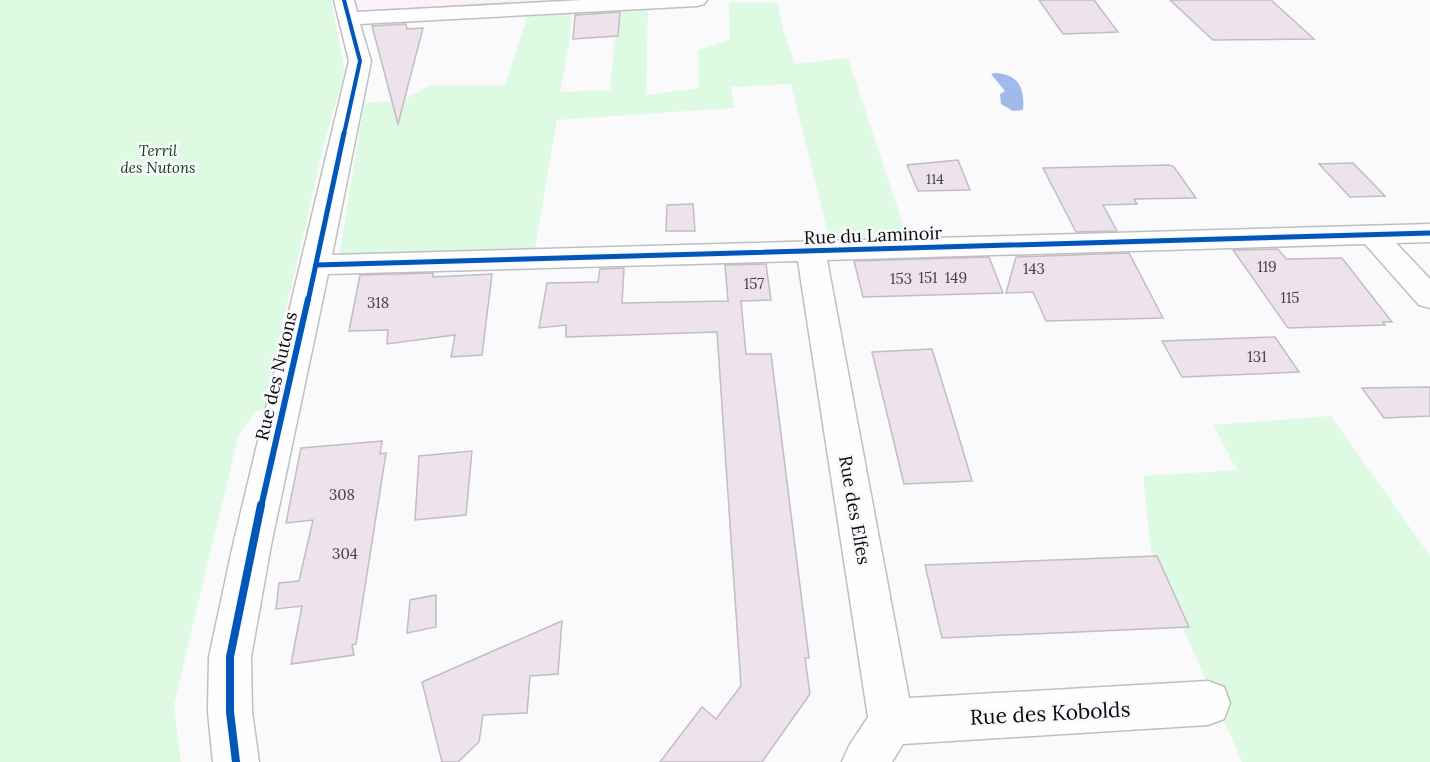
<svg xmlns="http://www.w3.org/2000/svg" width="1430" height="762" viewBox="0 0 1430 762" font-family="Lora,serif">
<rect width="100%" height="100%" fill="#fafafc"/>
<polygon fill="#fbf1fb" points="355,0 619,0 371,13 358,11"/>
<g fill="#dffae3">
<polygon points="0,0 331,0 345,72 326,136 263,410 256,411 238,437 174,704 181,762 0,762"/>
<polygon points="777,2 783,30 795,64 848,58 910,245 830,241 791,84 731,87 734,108 557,120 534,254 339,257 364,103 404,100 430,85 505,85 528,15 572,13 570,39 560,92 610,90 617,11 648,9 646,95 699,88 698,50 730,40 729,3"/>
<polygon points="1331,416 1430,556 1430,762 1242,762 1152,558 1143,476 1237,470 1213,425"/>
</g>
<path fill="#a2b9ec" d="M 995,73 C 1019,74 1025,89 1023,110 L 1013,111 L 1001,104 L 1000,94 L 1005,91 L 991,74 Z"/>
<g fill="#eee2ec" stroke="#bfbec0" stroke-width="1.5">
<polygon points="1039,0 1094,0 1118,32 1063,34"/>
<polygon points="1170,0 1271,0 1314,39 1213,40"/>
<polygon points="620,12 618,36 573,39 575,15"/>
<polygon points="406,24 407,29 423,28 398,124 372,26"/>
<polygon points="958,160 970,190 918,191 907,165"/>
<polygon points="1353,163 1385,196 1350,197 1319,164"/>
<polygon points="1169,165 1174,167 1196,198 1134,199 1137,204 1103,205 1117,231 1076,232 1043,168"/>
<polygon points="693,204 695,231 666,231 667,205"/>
<polygon points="1278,249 1286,259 1342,258 1392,322 1383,322 1385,325 1288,328 1233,250"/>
<polygon points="1129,253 1163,318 1046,321 1033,292 1006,293 1016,257"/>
<polygon points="989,257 1003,293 863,297 854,261"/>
<polygon points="766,264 771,300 741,301 746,354 771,354 809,658 805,658 810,694 762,762 660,762 702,707 716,719 741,686 717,332 566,337 566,325 539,328 547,283 598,282 600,269 624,268 622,303 728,301 725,265"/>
<polygon points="433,273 433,277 492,274 482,355 451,357 455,335 387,344 388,330 349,331 360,275"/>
<polygon points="1275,337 1299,372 1182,377 1162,341"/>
<polygon points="932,349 955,424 972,481 904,484 872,352"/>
<polygon points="1430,387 1430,416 1384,418 1362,388"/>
<polygon points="382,441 380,454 386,453 356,644 352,645 354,655 291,664 302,606 276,609 279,583 299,581 313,520 286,523 301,448"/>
<polygon points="472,451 466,515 415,520 419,456"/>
<polygon points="1157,556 1189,627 942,638 925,565"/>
<polygon points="436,595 436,627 407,633 410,600"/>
<polygon points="562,621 558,674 530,676 527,713 483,715 479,742 458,762 442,762 422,682"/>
</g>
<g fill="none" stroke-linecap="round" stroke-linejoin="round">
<g stroke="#bfbfc0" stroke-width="3">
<polygon id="minor" points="334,0 354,0 357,12 583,0 707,0 704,4 697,6 360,24 371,61 332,255 1430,224 1430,242 1396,243 1430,279 1430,308 1419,305 1365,244 827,260 909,698 1208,681 1224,687 1230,703 1224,719 1208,725 903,744 892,762 842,762 849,746 868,717 798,261 328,274 271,545 251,657 252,712 259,762 213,762 208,712 209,657 233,545 349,61"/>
</g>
<use href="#minor" fill="#fefeff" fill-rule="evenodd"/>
<g stroke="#f9f9fd" stroke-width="6">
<polyline id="cycleway-far3" points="344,0 360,61 344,134"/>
</g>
<g stroke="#f9f9fd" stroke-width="8">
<g id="cycleway-far2">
<polyline points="316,265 1430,233"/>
<polyline points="308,301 344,133"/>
</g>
</g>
<g stroke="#f9f9fd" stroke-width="10">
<polyline id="cycleway-far1" points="261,507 308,299"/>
</g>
<g stroke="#f9f9fd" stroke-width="11">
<polyline id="cycleway" points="236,762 230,712 230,657 261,505"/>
</g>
<use href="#cycleway-far3" stroke="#0057b8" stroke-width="4"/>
<use href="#cycleway-far2" stroke="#0057b8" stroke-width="5"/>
<use href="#cycleway-far1" stroke="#0057b8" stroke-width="6"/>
<use href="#cycleway" stroke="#0057b8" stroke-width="8"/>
</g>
<g text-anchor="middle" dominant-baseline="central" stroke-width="5" stroke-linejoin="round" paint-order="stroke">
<g font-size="14" fill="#444245">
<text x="935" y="179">114</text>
</g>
<g font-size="15" font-style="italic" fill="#0d421c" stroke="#f9f9fd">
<text x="158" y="150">Terril<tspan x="158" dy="17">des Nutons</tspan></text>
</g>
<g font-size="15" fill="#444245">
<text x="1267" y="266">119</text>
<text x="1034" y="268">143</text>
<text x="928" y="277">151</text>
<text x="956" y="277">149</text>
<text x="901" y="278">153</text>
<text x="754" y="283">157</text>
<text x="1290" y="297">115</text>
<text x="378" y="302">318</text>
<text x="1257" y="356">131</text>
<text x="342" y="494">308</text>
<text x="345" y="553">304</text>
</g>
<g font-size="18" fill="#0c0c0d" stroke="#f9f9fd">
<text transform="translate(873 235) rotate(-2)">Rue du Laminoir</text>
<text transform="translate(276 376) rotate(-77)">Rue des Nutons</text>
<text transform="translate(855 510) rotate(80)">Rue des Elfes</text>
</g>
<g font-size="21" fill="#0c0c0d" stroke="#f9f9fd">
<text transform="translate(1050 713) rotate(-3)">Rue des Kobolds</text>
</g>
</g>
</svg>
